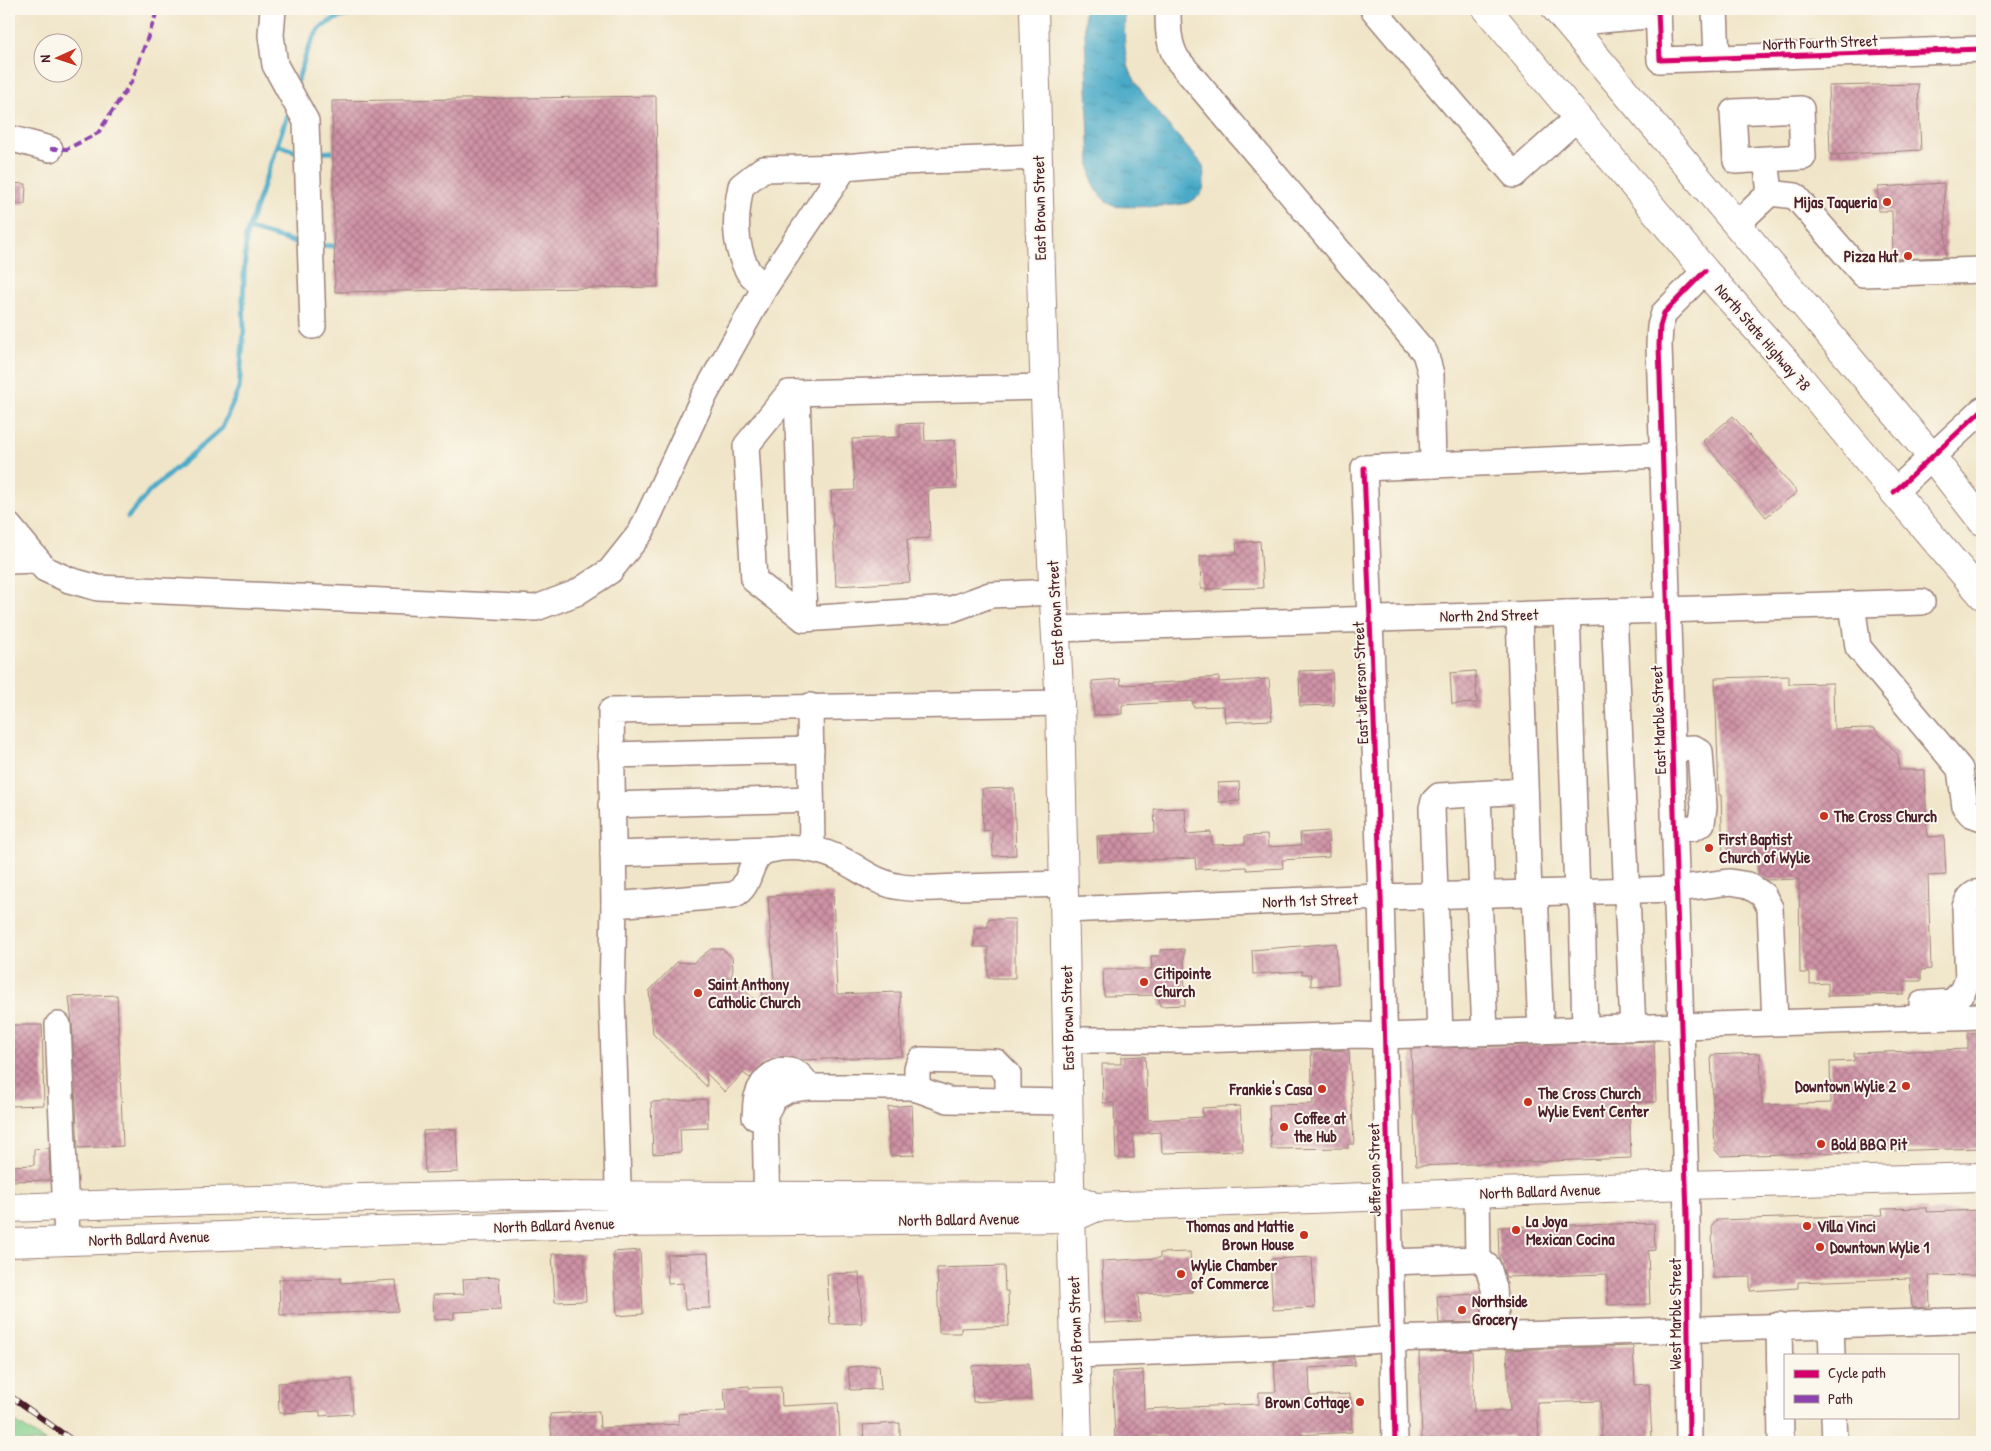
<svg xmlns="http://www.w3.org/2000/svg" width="1991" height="1451" viewBox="0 0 1991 1451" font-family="'Patrick Hand',sans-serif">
<defs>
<pattern id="water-ripples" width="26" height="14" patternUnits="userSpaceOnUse" patternTransform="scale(1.25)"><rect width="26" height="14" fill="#49aac8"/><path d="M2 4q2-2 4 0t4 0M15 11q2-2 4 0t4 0" fill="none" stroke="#3f8aa3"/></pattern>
<pattern id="building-cross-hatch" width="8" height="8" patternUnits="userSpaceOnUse" patternTransform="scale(1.25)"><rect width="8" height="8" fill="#cf92a6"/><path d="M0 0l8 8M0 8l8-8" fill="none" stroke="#aa7787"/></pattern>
</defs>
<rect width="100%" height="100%" fill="#fbf7ec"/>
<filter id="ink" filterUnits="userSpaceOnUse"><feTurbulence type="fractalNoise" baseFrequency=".02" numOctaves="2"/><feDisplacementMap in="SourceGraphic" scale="10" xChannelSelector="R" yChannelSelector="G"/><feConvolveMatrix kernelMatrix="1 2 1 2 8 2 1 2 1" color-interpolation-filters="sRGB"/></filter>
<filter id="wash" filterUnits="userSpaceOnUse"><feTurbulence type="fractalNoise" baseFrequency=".0096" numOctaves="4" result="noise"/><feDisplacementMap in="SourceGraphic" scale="20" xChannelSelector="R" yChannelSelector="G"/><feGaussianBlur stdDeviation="1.12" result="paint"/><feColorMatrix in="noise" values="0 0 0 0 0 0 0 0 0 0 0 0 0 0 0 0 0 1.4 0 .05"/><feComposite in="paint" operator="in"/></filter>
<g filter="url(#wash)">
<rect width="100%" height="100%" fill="#f0e5c8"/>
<polygon fill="#83cf8d" stroke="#66775c" points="9,1418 46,1442 9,1442"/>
<path fill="url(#water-ripples)" stroke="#4a647a" d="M 1084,9 L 1125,9 C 1125,29 1122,54 1131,73 C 1144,100 1167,123 1186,146 C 1191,152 1200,160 1203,166 C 1204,172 1204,180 1204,185 C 1203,196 1192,202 1183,204 C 1175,206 1119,208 1114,206 C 1098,198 1091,183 1090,166 Z"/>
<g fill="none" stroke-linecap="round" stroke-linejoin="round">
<g stroke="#49aac8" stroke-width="5">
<path d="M 296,87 C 301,71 309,36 323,26 C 339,14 361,12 380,9"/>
<polyline points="277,145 300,153"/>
<polyline points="313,153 333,152"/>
<polyline points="249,229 304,245"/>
<polyline points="317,245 334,246"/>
<polyline points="128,517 150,491 222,428 239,389 244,330 243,298 246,236 290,107"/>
</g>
</g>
<g id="blocks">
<g fill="url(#building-cross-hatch)">
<polygon points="1918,84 1921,150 1830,155 1828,86"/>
<polygon points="656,96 658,287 335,292 332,101"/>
<polygon points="9,183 26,184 25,204 9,204"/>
<polygon points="1944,183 1946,257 1893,259 1892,211 1878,211 1878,187"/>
<polygon points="1733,416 1797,492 1766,517 1703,441"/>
<polygon points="924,423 925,441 955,440 957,488 928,489 930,538 907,539 910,582 836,586 831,491 855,490 852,439 900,437 900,424"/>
<polygon points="1260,541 1263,588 1201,589 1200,556 1237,554 1236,543"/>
<polygon points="1332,670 1334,705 1300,706 1299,671"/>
<polygon points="1475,671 1477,703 1452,704 1450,673"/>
<polygon points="1789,676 1789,684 1833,683 1834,729 1874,728 1898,755 1899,770 1925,770 1927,837 1944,836 1946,875 1928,876 1931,969 1921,970 1921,981 1904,981 1904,994 1828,996 1828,983 1810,984 1810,973 1800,973 1799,879 1766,880 1758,875 1758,855 1723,856 1721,795 1719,795 1715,678"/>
<polygon points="1219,677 1219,682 1269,679 1272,720 1225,722 1224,706 1193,707 1193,701 1122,705 1122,714 1094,715 1092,681 1120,679 1121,685 1192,681 1192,679"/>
<polygon points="1239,782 1240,801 1219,802 1218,783"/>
<polygon points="1014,788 1016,855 993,856 992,830 983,831 982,789"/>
<polygon points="1185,808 1186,834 1211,832 1212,845 1245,844 1245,836 1267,835 1268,847 1301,845 1300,833 1328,831 1329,857 1282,860 1283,868 1247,870 1246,867 1196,869 1195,858 1098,862 1097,836 1155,833 1154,809"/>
<polygon points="833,893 837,994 900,992 902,1056 802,1060 783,1056 764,1063 750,1078 743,1073 725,1092 706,1073 707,1087 653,1034 649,991 677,962 693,963 711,949 722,949 732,957 733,969 731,978 763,1007 762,983 774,983 768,896"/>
<polygon points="988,919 1015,919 1015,978 988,978 988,947 974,947 974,928 988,927"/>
<polygon points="1336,943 1338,984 1311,986 1311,974 1302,974 1302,971 1253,974 1252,950"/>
<polygon points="1184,949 1185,1005 1160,1006 1159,995 1104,996 1103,969 1152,969 1151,956 1160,956 1160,950"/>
<polygon points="117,995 123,1146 78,1148 72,1024 69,997"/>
<polygon points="9,1025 42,1025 44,1105 9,1106"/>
<polygon points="1968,1033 1982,1033 1982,1148 1721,1156 1715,1150 1711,1055 1760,1053 1762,1105 1831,1103 1830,1062 1854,1061 1854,1053 1968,1049"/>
<polygon points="1654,1041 1656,1102 1629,1102 1631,1158 1416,1166 1411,1049"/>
<polygon points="1349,1050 1354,1144 1348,1144 1348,1148 1271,1149 1269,1105 1313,1104 1311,1051"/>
<polygon points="1145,1056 1148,1120 1203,1117 1202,1108 1240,1106 1243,1151 1162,1153 1161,1132 1133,1134 1134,1158 1116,1158 1114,1103 1103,1103 1102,1064 1121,1064 1121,1057"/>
<polygon points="707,1099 708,1128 680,1129 681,1152 653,1154 651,1102"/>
<polygon points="912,1105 914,1155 890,1156 888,1107"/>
<polygon points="456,1129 458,1172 425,1173 423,1131"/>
<polygon points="49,1148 50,1180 9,1181 9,1166 34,1165 34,1149"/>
<polygon points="1927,1208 1927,1212 1982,1210 1982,1275 1929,1276 1930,1307 1912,1308 1910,1278 1798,1282 1798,1288 1750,1291 1750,1277 1713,1278 1712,1225 1716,1220 1883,1215 1882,1209"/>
<polygon points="1654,1223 1655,1250 1648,1251 1650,1304 1608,1305 1607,1274 1506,1277 1499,1258 1498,1227"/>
<polygon points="640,1250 643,1314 617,1316 613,1252"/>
<polygon points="1190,1252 1192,1292 1138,1294 1140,1321 1105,1323 1102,1261 1160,1258 1160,1253"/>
<polygon points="584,1253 586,1301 555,1302 552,1254"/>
<polygon points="708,1253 710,1308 685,1309 683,1283 668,1284 667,1255"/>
<polygon points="1312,1257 1315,1308 1273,1310 1270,1259"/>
<polygon points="1004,1266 1005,1291 1008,1291 1009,1326 961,1328 961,1333 939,1333 937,1268"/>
<polygon points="859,1273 862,1323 830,1324 827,1274"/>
<polygon points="499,1277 501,1310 454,1312 454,1319 434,1320 433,1295 464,1294 463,1279"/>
<polygon points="341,1278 341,1283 396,1280 398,1311 280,1315 279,1279"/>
<polygon points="1480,1294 1482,1322 1439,1323 1437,1296"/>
<polygon points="1633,1346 1635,1385 1649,1384 1652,1439 1602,1442 1600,1401 1537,1403 1539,1438 1511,1439 1511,1436 1422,1439 1419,1352 1472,1351 1474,1412 1510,1411 1507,1350"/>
<polygon points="1354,1357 1355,1365 1309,1368 1310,1396 1350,1394 1352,1432 1300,1435 1301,1441 1270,1442 1165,1442 1165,1436 1115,1439 1112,1372 1143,1370 1144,1409 1259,1404 1259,1392 1276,1392 1274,1362"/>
<polygon points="1029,1363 1031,1399 973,1402 972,1366"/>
<polygon points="879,1365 881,1389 850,1390 848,1367"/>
<polygon points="351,1379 353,1414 320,1416 320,1411 279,1413 278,1383"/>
<polygon points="749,1386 749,1388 781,1387 782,1406 838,1403 840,1438 820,1439 820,1442 552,1442 550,1414 599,1411 600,1428 679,1424 678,1414 726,1411 724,1388"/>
<polygon points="900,1423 900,1442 864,1442 863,1425"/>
</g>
</g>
</g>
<g filter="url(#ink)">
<use href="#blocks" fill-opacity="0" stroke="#9d827a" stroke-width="1"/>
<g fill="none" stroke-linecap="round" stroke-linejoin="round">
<g stroke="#9d827a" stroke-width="28">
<g id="minor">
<polyline points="273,9 271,35 275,65 306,121 313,326"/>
<path d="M 1168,9 C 1168,26 1168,44 1177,59 L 1425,353 L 1431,374 L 1433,465"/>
<polyline points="1373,9 1514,175 1578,117"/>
<polyline points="1658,9 1660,60 1982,49"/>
<polyline points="1715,9 1717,58"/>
<polyline points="1568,23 1658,15"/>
<polyline points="9,138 50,149"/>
<polyline points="1766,159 1736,161 1733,112 1801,109 1803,157 1766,159 1770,193"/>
<polyline points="1770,193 1795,196 1863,274 1982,270"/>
<polyline points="1737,224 1770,193"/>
<path d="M 765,287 C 760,282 752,277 748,271 C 733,244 735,215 741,186 L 763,169 L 845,167"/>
<polyline points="1046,387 789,393 746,446 754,580 804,619 952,609 990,595 1054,592"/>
<polyline points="797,393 804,619"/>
<polyline points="1894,492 1982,410"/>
<polyline points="9,526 45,569 69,580 98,588 536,608 576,593 610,571 641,532 703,398 765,287 845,167 900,162 1038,157"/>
<polyline points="9,561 37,560"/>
<polyline points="1852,604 1858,647 1960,769 1965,807 1971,814 1982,818"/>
<polyline points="1614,612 1633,1028"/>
<polyline points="1567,613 1577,892 1582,908 1585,1029"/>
<polyline points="1519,615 1529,893"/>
<polyline points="1055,629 1922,602"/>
<polyline points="810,706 812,849"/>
<polyline points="1672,749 1694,748 1700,752 1704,807 1702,823 1693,828 1674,829"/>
<polyline points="611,755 811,750"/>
<polyline points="1478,794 1482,895"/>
<polyline points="611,805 811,799"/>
<polyline points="613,854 773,849"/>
<polyline points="1535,893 1541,1031"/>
<polyline points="1479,895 1485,1032"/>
<path d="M 614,905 L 733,895 C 754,887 746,856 769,850 C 795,844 823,849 846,862 C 864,872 879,884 901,887 C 920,890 941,887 961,887 C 995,886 1030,885 1064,884"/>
<polyline points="1064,910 1381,897 1676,889 1730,882 1748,885 1763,895 1770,908 1775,1022"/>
<path d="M 1968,979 L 1965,907 C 1968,899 1973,892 1982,892"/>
<polyline points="1922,1004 1952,1002 1963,991 1968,979 1982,978"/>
<polyline points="58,1025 67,1240"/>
<polyline points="1440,1034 1432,808 1434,801 1439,796 1525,791"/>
<polyline points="1067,1040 1195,1040 1360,1035 1384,1036 1982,1016"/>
<polyline points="917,1089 917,1068 921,1060 996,1062 1008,1074 1008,1101"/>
<path d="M 755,1117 C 756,1110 755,1103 757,1097 C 762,1079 781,1062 799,1075 C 803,1078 806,1083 809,1087"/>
<polyline points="619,1215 612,996 614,905 611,711 1060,703"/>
<polyline points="767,1215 765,1114 774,1098 788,1090 809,1087 912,1087 948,1100 1068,1102"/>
<polyline points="1478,1259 1488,1267 1494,1288 1497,1335"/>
<polyline points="1389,1262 1478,1259 1477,1193"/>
<polyline points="1831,1324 1832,1355"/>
<polyline points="1779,1325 1781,1442"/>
<polyline points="1076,1355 1308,1346 1392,1339 1982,1320"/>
<polyline points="1834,1417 1835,1442"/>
<polyline points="1395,1442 1381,897 1364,468 1662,455"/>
<polyline points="1689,1442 1687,1215 1659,345 1660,326 1664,313 1705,271"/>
</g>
</g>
<g stroke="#9d827a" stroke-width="30">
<g id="major">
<path d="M 1034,9 C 1040,240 1045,472 1060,703 L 1070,1182 L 1078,1442"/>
<polyline points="1487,9 1705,271 1796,373 1894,492 1982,595"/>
<polyline points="1556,9 1932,457 1982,521"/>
<polyline points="9,1208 208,1201 521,1195 1071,1197 1087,1203"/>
<polyline points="9,1243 620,1223 1072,1218 1097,1207 1686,1185 1982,1177"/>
</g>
</g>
<use href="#minor" stroke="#fff" stroke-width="25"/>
<use href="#major" stroke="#fff" stroke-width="28"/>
<g stroke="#4a1f2b" stroke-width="5.5">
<polyline id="rail" points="9,1395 75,1442"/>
</g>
<use href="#rail" stroke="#fbf7ec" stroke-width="4" stroke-dasharray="11" stroke-linecap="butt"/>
<polyline stroke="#8e44ad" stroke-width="4" stroke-dasharray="8 4" stroke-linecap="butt" points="50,149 67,149 98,133 132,81 158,9"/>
<g stroke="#fbf7ec" stroke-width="8">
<g id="cycleway">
<polyline points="1658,9 1660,60 1982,49"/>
<polyline points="1364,468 1381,897 1395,1442"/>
<polyline points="1894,492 1982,410"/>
<polyline points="1689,1442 1687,1215 1659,345 1660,326 1664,313 1705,271"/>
</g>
</g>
<use href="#cycleway" stroke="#d6006c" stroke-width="5"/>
</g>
</g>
<g fill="#c8321e" stroke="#fbf7ec" stroke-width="2">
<circle cx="1887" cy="202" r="5"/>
<circle cx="1908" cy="256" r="5"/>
<circle cx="1824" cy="816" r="5"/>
<circle cx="1709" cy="848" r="5"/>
<circle cx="1144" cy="982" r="5"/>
<circle cx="698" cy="993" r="5"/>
<circle cx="1906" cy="1086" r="5"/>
<circle cx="1322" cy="1089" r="5"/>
<circle cx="1528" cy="1102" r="5"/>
<circle cx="1284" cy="1127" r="5"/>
<circle cx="1821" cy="1144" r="5"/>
<circle cx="1807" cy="1226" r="5"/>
<circle cx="1516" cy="1230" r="5"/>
<circle cx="1304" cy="1235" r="5"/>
<circle cx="1820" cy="1247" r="5"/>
<circle cx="1181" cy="1274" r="5"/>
<circle cx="1462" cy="1310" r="5"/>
<circle cx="1360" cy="1402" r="5"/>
</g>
<g text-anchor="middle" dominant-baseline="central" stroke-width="4" stroke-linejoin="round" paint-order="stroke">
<g font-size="16" fill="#4a1f2b" stroke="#fbf7ec">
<text transform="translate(1820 42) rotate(-2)">North Fourth Street</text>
<text transform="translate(1039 208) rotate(-91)">East Brown Street</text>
<text transform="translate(1763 337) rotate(49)">North State Highway 78</text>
<text transform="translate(1055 613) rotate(-93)">East Brown Street</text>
<text transform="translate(1489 615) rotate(-1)">North 2nd Street</text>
<text transform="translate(1360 683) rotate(-92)">East Jefferson Street</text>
<text transform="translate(1658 720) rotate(-92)">East Marble Street</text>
<text transform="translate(1310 900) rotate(-2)">North 1st Street</text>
<text transform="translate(1067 1018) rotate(-91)">East Brown Street</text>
<text transform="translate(1374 1170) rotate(-91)">Jefferson Street</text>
<text transform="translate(1540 1191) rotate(-2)">North Ballard Avenue</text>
<text transform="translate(959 1219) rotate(-1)">North Ballard Avenue</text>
<text transform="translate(554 1225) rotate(-2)">North Ballard Avenue</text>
<text transform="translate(149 1238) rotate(-2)">North Ballard Avenue</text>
<text transform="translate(1675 1314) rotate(-90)">West Marble Street</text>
<text transform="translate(1075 1330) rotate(-92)">West Brown Street</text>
</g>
<g font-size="16" font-weight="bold" fill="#4a1f2b" stroke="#fbf7ec" text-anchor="start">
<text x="1877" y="202" text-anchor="end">Mijas Taqueria</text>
<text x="1898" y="256" text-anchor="end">Pizza Hut</text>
<text x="1834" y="816">The Cross Church</text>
<text x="1719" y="839">First Baptist<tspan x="1719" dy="18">Church of Wylie</tspan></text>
<text x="1154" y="973">Citipointe<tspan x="1154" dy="18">Church</tspan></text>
<text x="708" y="984">Saint Anthony<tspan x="708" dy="18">Catholic Church</tspan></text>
<text x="1896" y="1086" text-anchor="end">Downtown Wylie 2</text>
<text x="1312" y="1089" text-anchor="end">Frankie's Casa</text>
<text x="1538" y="1093">The Cross Church<tspan x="1538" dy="18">Wylie Event Center</tspan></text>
<text x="1294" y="1118">Coffee at<tspan x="1294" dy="18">the Hub</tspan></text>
<text x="1831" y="1144">Bold BBQ Pit</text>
<text x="1526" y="1221">La Joya<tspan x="1526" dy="18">Mexican Cocina</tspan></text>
<text x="1294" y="1226" text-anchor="end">Thomas and Mattie<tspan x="1294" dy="18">Brown House</tspan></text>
<text x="1817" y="1226">Villa Vinci</text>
<text x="1830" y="1247">Downtown Wylie 1</text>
<text x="1191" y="1265">Wylie Chamber<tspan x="1191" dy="18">of Commerce</tspan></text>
<text x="1472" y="1301">Northside<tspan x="1472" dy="18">Grocery</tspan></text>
<text x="1350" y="1402" text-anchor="end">Brown Cottage</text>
</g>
</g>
<rect width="1991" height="1451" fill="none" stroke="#fbf7ec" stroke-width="30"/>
<rect x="1784" y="1354" width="175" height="65" fill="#fbf7ec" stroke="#b4a19f"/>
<rect x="1794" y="1370" width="25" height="8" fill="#d6006c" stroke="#b4a19f"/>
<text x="1828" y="1378" font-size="15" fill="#4a1f2b">Cycle path</text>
<rect x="1794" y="1395" width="25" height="8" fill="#8e44ad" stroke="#b4a19f"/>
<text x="1828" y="1404" font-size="15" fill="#4a1f2b">Path</text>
<g transform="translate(58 58) rotate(267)"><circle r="24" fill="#fbf7ec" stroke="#b4a19f"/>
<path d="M0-4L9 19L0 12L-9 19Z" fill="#c8321e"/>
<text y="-8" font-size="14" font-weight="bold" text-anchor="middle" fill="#4a1f2b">N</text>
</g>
</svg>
